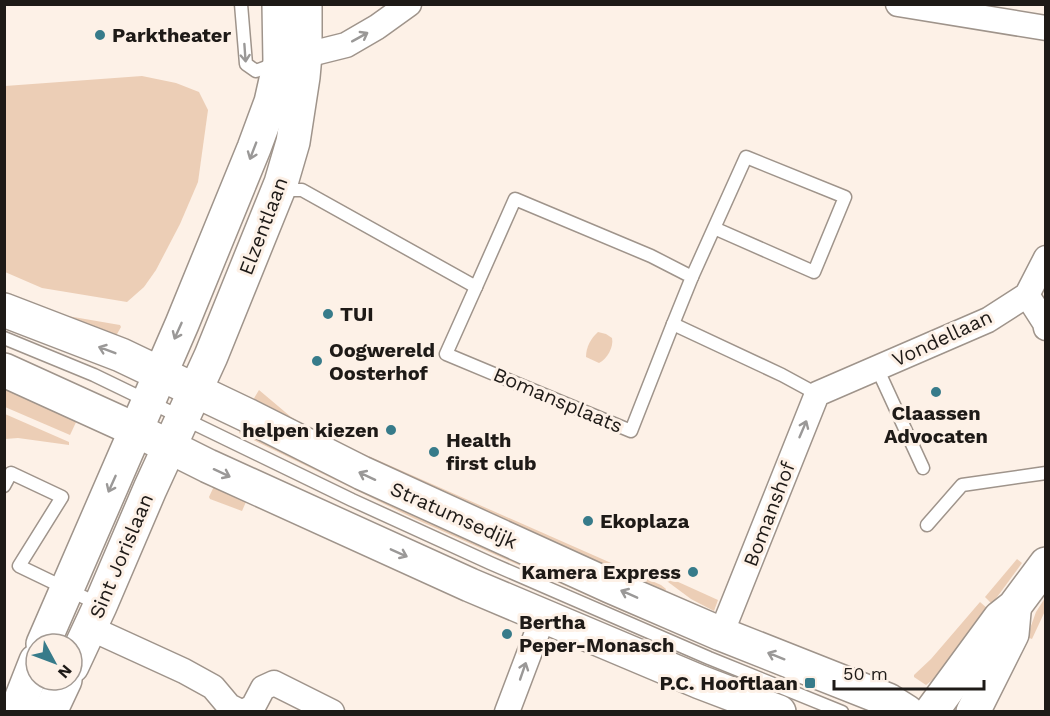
<svg xmlns="http://www.w3.org/2000/svg" width="1050" height="716" viewBox="0 0 1050 716" font-family="'Work Sans',sans-serif">
<rect width="100%" height="100%" fill="#fdf1e7"/>
<g fill="#ecceb6">
<polygon points="142,76 176,83 199,92 208,110 198,182 180,224 156,270 144,287 127,302 42,288 5,272 5,86"/>
<polygon points="56,314 114,324 120,325 121,327 113,341"/>
<path d="M 598,332 L 606,334 L 612,338 C 614,347 607,359 599,363 L 586,357 C 586,347 591,338 598,332 Z"/>
<polygon points="5,383 78,418 70,435 5,407"/>
<polygon points="259,390 291,417 323,436 661,585 666,589 662,598 484,518 253,400"/>
<polygon points="5,414 69,442 69,445 18,438 5,439"/>
<polygon points="241,428 792,671 789,680 622,611 413,518 239,433"/>
<polygon points="216,482 249,495 242,511 210,499 209,497"/>
<polygon points="1017,559 1022,563 992,604 985,597"/>
<polygon points="665,576 718,600 714,611 691,599 664,579"/>
<polygon points="1045,598 1045,611 1032,639 1027,637 1036,612"/>
<polygon points="980,602 988,609 938,676 926,685 914,677 914,675 931,659"/>
</g>
<g fill="none" stroke-linecap="round" stroke-linejoin="round">
<g stroke="#9f948b" stroke-width="15">
<g id="lane">
<polyline points="241,4 246,64 256,71 277,63"/>
<polyline points="280,190 302,190 476,287 515,199 651,256 692,277 673,324 782,375 817,394"/>
<polyline points="692,277 746,157 845,197 814,272 714,228"/>
<polyline points="476,287 446,354 631,431 673,324"/>
<polyline points="4,338 94,375 352,500 490,563 709,658 842,712"/>
<polyline points="877,368 923,468"/>
<polyline points="4,486 11,473 62,497 19,566 98,604"/>
<polyline points="927,525 962,485 1046,473"/>
</g>
</g>
<g stroke="#9f948b" stroke-width="27">
<g id="street">
<polyline points="898,4 1046,28"/>
<polyline points="290,59 346,45 377,27 409,4"/>
<polyline points="1027,295 1045,323 1046,328"/>
<polyline points="90,628 184,671 213,687 229,706 241,712"/>
<polyline points="721,634 817,394 988,320 1027,295 1046,258"/>
<polyline points="243,712 253,707 263,688 274,683 332,712"/>
<polyline points="507,712 543,617"/>
</g>
</g>
<g stroke="#9f948b" stroke-width="36">
<g id="secondary">
<polyline points="4,310 121,355 249,416 362,473 610,586 721,634 888,700 907,712"/>
<polyline points="4,370 136,430 208,466 470,585 700,682 779,712"/>
<polyline points="43,644 182,324 254,148 271,102 280,62 279,4"/>
<polyline points="72,666 100,606 150,489 211,356 281,183 293,142 303,77 305,55 305,4"/>
<polyline points="16,712 36,661"/>
<polyline points="50,712 65,680"/>
<polyline points="931,712 1000,618 1014,607 1046,564"/>
<polyline points="973,712 1012,634 1014,612"/>
</g>
</g>
<use href="#lane" stroke="#fff" stroke-width="12"/>
<use href="#street" stroke="#fff" stroke-width="24"/>
<use href="#secondary" stroke="#fff" stroke-width="33"/>
</g>
<defs><path id="oneway-shaft" d="M-6 0H5M1.5-3L5.5 0L1.5 3" fill="none" stroke-width="1.6" stroke-linecap="round" stroke-linejoin="round" transform="scale(1.5)"/></defs>
<g stroke="#9a9897">
<use href="#oneway-shaft" transform="translate(360 37) rotate(-29)"/>
<use href="#oneway-shaft" transform="translate(245 53) rotate(86)"/>
<use href="#oneway-shaft" transform="translate(253 151) rotate(111)"/>
<use href="#oneway-shaft" transform="translate(178 331) rotate(114)"/>
<use href="#oneway-shaft" transform="translate(107 350) rotate(-159)"/>
<use href="#oneway-shaft" transform="translate(803 429) rotate(-67)"/>
<use href="#oneway-shaft" transform="translate(222 473) rotate(25)"/>
<use href="#oneway-shaft" transform="translate(367 476) rotate(-155)"/>
<use href="#oneway-shaft" transform="translate(112 484) rotate(114)"/>
<use href="#oneway-shaft" transform="translate(399 553) rotate(24)"/>
<use href="#oneway-shaft" transform="translate(629 594) rotate(-156)"/>
<use href="#oneway-shaft" transform="translate(776 656) rotate(-158)"/>
<use href="#oneway-shaft" transform="translate(523 671) rotate(-71)"/>
</g>
<g fill="#377b8a" stroke="#fdf1e7" stroke-width="2">
<circle cx="100" cy="35" r="6"/>
<circle cx="328" cy="314" r="6"/>
<circle cx="317" cy="361" r="6"/>
<circle cx="936" cy="392" r="6"/>
<circle cx="391" cy="430" r="6"/>
<circle cx="434" cy="452" r="6"/>
<circle cx="588" cy="521" r="6"/>
<circle cx="693" cy="572" r="6"/>
<circle cx="507" cy="634" r="6"/>
<rect x="804" y="677" width="12" height="12" rx="3"/>
</g>
<g text-anchor="middle" dominant-baseline="central" stroke-width="6" stroke-linejoin="round" paint-order="stroke">
<g font-size="20" font-weight="bold" fill="#1e1a17" stroke="#fdf1e7" text-anchor="start">
<text x="112" y="35">Parktheater</text>
<text x="340" y="314">TUI</text>
<text x="329" y="350">Oogwereld<tspan x="329" dy="23">Oosterhof</tspan></text>
<text x="936" y="413" text-anchor="middle">Claassen<tspan x="936" dy="23">Advocaten</tspan></text>
<text x="379" y="430" text-anchor="end">helpen kiezen</text>
<text x="446" y="440">Health<tspan x="446" dy="23">first club</tspan></text>
<text x="600" y="521">Ekoplaza</text>
<text x="681" y="572" text-anchor="end">Kamera Express</text>
<text x="519" y="622">Bertha<tspan x="519" dy="23">Peper-Monasch</tspan></text>
<text x="798" y="683" text-anchor="end">P.C. Hooftlaan</text>
</g>
<g font-size="20" fill="#1e1a17" stroke="#fdf1e7">
<text transform="translate(263 226) rotate(-69)">Elzentlaan</text>
<text transform="translate(942 338) rotate(-25)">Vondellaan</text>
<text transform="translate(558 400) rotate(23)">Bomansplaats</text>
<text transform="translate(769 514) rotate(-69)">Bomanshof</text>
<text transform="translate(454 515) rotate(24)">Stratumsedijk</text>
<text transform="translate(121 556) rotate(-67)">Sint Jorislaan</text>
</g>
</g>
<rect width="1050" height="716" fill="none" stroke="#1e1a17" stroke-width="12"/>
<g transform="translate(54 662) rotate(131)"><circle r="28" fill="#fdf1e7" stroke="#a49b94" stroke-width="1.5"/>
<path d="M0-4.5L10 22L0 15L-10 22Z" fill="#377b8a"/>
<text y="-9" font-size="16" font-weight="bold" text-anchor="middle" fill="#1e1a17">N</text>
</g>
<path d="M834 680v9h150v-9" fill="none" stroke="#1e1a17" stroke-width="3"/>
<text x="843" y="680" font-size="18" fill="#1e1a17" stroke="#fdf1e7" stroke-width="4.5" paint-order="stroke">50 m</text>
</svg>
